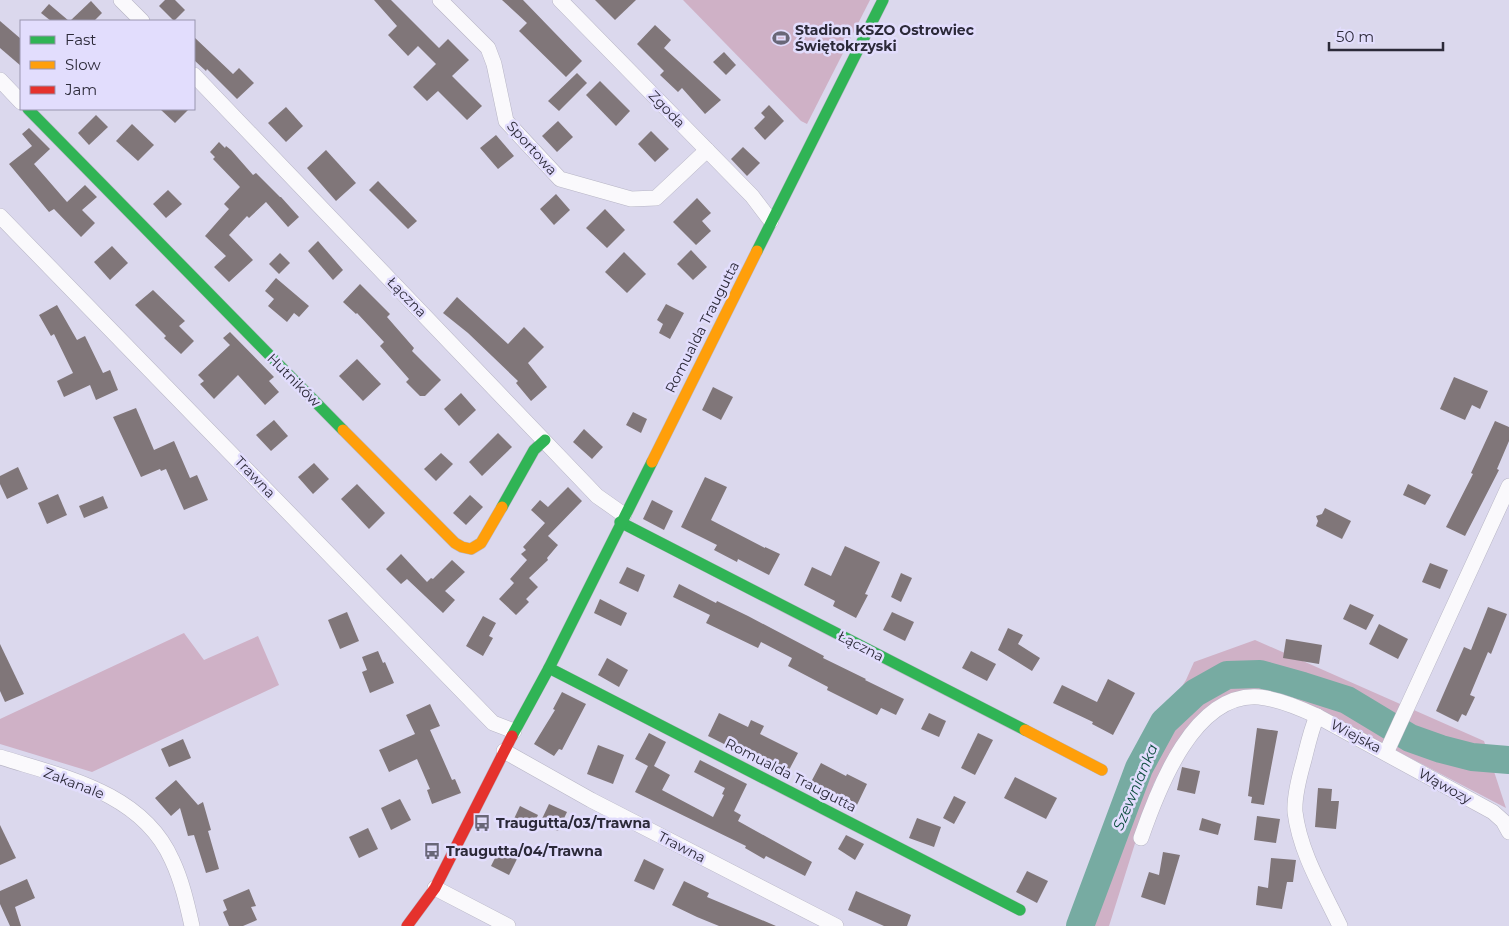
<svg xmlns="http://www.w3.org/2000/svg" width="1509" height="926" viewBox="0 0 1509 926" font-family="Montserrat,sans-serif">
<rect width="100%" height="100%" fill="#dbd8ed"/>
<g fill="#cfb1c6">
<polygon points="683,0 870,0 807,124 801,121"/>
<polygon points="184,633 204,660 258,636 279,685 92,772 0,744 0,719"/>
<polygon points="1255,640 1484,741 1506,808 1330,716 1252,691 1187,729 1154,783 1109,926 1075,926 1091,867 1124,779 1186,680 1194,662"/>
</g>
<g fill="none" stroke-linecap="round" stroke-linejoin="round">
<polyline stroke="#77aba2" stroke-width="28" points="1080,926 1139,768 1164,722 1195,693 1227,675 1260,674 1303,686 1347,700 1410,738 1441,749 1472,757 1509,760"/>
</g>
<g fill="#807679">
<polygon points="165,0 175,0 185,10 174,21 159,6"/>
<polygon points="374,0 391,0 439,48 448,39 469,60 452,76 482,106 467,120 438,91 427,101 413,87 436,64 418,46 408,56 388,35 397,26"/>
<polygon points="502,0 523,0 582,61 566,77 519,31 527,23"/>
<polygon points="595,0 636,0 615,20"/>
<polygon points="91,1 102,13 94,21 70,21"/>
<polygon points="49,4 69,21 51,21 41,13"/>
<polygon points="0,21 21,39 21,66 0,48"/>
<polygon points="655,25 671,40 664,48 721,100 705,114 682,88 678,92 660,75 664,71 637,44"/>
<polygon points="194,37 233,74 239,68 254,83 237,99 207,69 206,71 194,60"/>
<polygon points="724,52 736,65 726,75 713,62"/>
<polygon points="577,73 587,83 559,111 548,101"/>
<polygon points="600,81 630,111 616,126 586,95"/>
<polygon points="769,105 784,121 765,140 754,128 765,117 761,113"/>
<polygon points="286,107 303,126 286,142 268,123"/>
<polygon points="160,109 189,109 175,123"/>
<polygon points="96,115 108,127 89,145 78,133"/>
<polygon points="558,121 573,137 557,152 542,136"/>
<polygon points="132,124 154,145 138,161 116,141"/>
<polygon points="29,128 50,149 34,164 67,202 85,185 97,197 82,210 95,223 81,237 54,209 49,212 9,164 32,146 22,134"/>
<polygon points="651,131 669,149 655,162 638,144"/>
<polygon points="496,135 514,156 498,169 480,148"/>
<polygon points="219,142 225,148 226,146 231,150 253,175 256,173 280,197 281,197 299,217 288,227 266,202 249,218 247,216 229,235 253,260 229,282 214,267 226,256 205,236 229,209 224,204 240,187 213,159 215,157 210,152"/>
<polygon points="743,147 760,163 747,176 731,159"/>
<polygon points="326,150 356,183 336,201 307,168"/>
<polygon points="378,181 417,221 408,229 369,190"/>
<polygon points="168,190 182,204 166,218 153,204"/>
<polygon points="556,194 570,210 554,225 540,209"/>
<polygon points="697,198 711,213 702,221 711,231 696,245 673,222"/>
<polygon points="605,209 625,230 607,248 586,228"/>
<polygon points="318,241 343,270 333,280 308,251"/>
<polygon points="112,246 128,263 110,280 94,262"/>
<polygon points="691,250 707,267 693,280 677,264"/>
<polygon points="624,252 646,274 627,293 605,272"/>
<polygon points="280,253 290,263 279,274 269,264"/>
<polygon points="276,278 309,306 299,317 294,313 287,322 268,306 274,299 265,291"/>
<polygon points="360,284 390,314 387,317 414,348 412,351 441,380 425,396 420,396 406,382 409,379 380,346 384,342 357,313 356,314 343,302"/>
<polygon points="153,290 185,321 179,326 194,341 181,354 164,338 166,336 135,305"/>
<polygon points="457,297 508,344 524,327 544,347 528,363 547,387 531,401 516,383 518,381 468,333 443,313"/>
<polygon points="666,304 684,313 670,339 659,333 663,324 657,320"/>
<polygon points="57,305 77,340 85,336 103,373 110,370 118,390 96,400 90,385 64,397 57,381 73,373 54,334 51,336 39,315"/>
<polygon points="230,332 274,377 269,381 279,392 265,405 238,375 214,399 200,384 204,381 198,375 230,345 223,338"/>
<polygon points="357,359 381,384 363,401 339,376"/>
<polygon points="1454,377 1488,391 1480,409 1472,405 1465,420 1440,409"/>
<polygon points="713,387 733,397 721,420 702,410"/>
<polygon points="461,393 476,410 459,426 444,409"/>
<polygon points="136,408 154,450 174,441 190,478 197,475 208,500 184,510 166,469 161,471 160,469 141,477 113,417"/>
<polygon points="633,412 647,419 641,433 626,425"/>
<polygon points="274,420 288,436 271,451 256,435"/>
<polygon points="1495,421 1509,427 1509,441 1497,469 1499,470 1465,536 1446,527 1473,474 1471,473"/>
<polygon points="584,429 603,447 592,459 573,442"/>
<polygon points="498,433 512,447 482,476 469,462"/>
<polygon points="441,453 453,464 436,481 424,469"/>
<polygon points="314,463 329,479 313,494 298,477"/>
<polygon points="18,467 28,489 7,499 0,484 0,476"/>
<polygon points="705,477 727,487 711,520 765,548 765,547 780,554 769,575 738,559 737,562 714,550 717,545 681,527"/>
<polygon points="357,484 385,513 369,529 341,499"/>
<polygon points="1408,484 1431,495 1425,505 1403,495"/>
<polygon points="568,487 582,501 548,536 558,545 547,558 548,560 529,578 538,587 526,599 529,602 516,615 499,599 514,583 510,579 527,560 521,554 526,550 523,547 545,523 531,510 540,500 548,507"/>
<polygon points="58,494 67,515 47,524 38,503"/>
<polygon points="470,495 483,507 466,525 453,513"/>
<polygon points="103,496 108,508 84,518 79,506"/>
<polygon points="652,500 673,511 664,530 643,519"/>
<polygon points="1325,508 1351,521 1342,539 1316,526 1318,521 1316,516 1322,514"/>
<polygon points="845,546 880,562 865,594 868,595 856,618 833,606 835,601 804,585 812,567 831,576"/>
<polygon points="401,554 427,582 431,578 433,579 452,560 465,572 445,591 455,600 443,613 407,579 401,584 386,569"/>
<polygon points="1430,563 1448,570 1440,589 1422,582"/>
<polygon points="627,567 645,575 638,592 619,583"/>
<polygon points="901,573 912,578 901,602 891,597"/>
<polygon points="679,584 716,603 717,601 748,616 824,656 823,658 866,679 865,680 904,699 896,715 881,708 877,715 827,690 828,687 788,666 792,658 761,642 758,648 706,623 710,615 673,597"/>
<polygon points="600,599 627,613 621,626 594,613"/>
<polygon points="1350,604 1374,615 1366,630 1343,619"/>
<polygon points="1488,607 1507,614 1491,654 1488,652 1470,695 1475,697 1466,716 1462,714 1458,722 1436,711 1464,647 1471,650"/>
<polygon points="347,612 359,641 340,649 328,620"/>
<polygon points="892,612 914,622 905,641 883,630"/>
<polygon points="483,616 496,623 489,636 493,638 483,656 466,646"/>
<polygon points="1379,624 1408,639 1398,659 1369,644"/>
<polygon points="1008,628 1023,635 1018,644 1040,658 1032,671 998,650"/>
<polygon points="1286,639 1322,645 1319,664 1283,658"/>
<polygon points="0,644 24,694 5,702 0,691"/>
<polygon points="378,651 383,663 385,662 394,683 370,693 362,672 367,670 362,657"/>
<polygon points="971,651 996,664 987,681 962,668"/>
<polygon points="607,658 628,670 619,687 598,675"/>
<polygon points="1108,679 1135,693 1113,735 1092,724 1093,722 1053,703 1062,685 1097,702"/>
<polygon points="562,692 586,704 562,750 559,749 554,756 534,744 555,710 553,709"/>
<polygon points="430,704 440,726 430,730 452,780 455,779 461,793 432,804 427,790 430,789 417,759 389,772 379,750 415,734 406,715"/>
<polygon points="719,713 748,727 751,720 764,726 760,734 798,753 789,770 751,751 748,756 708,736"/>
<polygon points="929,713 946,721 939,737 921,729"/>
<polygon points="1257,728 1278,731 1264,805 1251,803 1252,797 1248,796"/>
<polygon points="649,733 666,742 654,766 670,775 662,790 713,817 724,795 722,794 725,788 694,772 700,760 747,784 734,811 741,815 738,821 812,862 805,876 766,856 764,859 745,848 746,846 635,792 648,766 635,759"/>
<polygon points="978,733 993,740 975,775 961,768"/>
<polygon points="183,739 191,758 169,767 161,749"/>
<polygon points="598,745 624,755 613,784 587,774"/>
<polygon points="821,763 846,776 847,774 867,784 856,807 836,798 837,795 811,782"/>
<polygon points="1182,767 1200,771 1195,794 1177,790"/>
<polygon points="1015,777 1057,798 1046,819 1004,798"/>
<polygon points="176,780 198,805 203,802 211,830 208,831 219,869 206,873 194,835 188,836 180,808 171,816 155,798"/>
<polygon points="1318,788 1332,789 1331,801 1339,801 1336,829 1315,827"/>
<polygon points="954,796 966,802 954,824 943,818"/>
<polygon points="400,799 411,820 391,830 381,808"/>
<polygon points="549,804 567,812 558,831 540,823"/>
<polygon points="520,806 538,815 530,832 512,823"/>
<polygon points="1257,816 1280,819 1276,843 1254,840"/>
<polygon points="917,818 941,827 934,847 909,838"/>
<polygon points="1202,818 1221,824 1218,835 1199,830"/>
<polygon points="0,825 16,858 0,865"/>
<polygon points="368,828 378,849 359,858 349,837"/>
<polygon points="846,835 864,844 855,860 838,849"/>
<polygon points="500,848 518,857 509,875 491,866"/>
<polygon points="1163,852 1180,855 1165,905 1141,897 1149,872 1159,875"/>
<polygon points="1271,858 1296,860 1293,882 1287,882 1282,909 1256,905 1258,886 1268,888"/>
<polygon points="644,859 664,869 654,890 634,881"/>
<polygon points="1027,871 1048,881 1037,903 1016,892"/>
<polygon points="27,879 35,898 15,907 21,926 10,926 0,904 0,891"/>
<polygon points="684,881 709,893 707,897 776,926 719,926 697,917 672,905"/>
<polygon points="249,889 256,906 251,907 257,920 243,926 229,926 223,912 227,910 223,900"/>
<polygon points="856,891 911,915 907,926 884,926 848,910"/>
</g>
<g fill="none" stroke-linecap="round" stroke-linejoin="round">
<g stroke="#b7b5c5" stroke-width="16">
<g id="street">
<polyline points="121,0 142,21"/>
<polyline points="440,0 488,48 494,64 506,121 560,179 631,199 656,198 707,150"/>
<polyline points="560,0 752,196 771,221"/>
<polyline points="194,75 597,496 624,515"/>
<polyline points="0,80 21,102"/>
<polyline points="0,216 493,723 514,731"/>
<path d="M 1317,716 C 1311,730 1308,744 1304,760 C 1300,774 1294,797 1295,812 C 1300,853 1323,890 1340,926"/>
<polyline points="504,751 591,800 836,926"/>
<polyline points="1386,753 1509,486"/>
<path d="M 0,757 C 63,777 142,792 172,860 C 182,881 187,904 192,926"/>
<path d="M 1141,838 C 1158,789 1194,692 1259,697 C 1279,699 1300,708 1317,716 L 1493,812 L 1503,821 L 1509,832"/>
<polyline points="435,888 508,926"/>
</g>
</g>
<g stroke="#b7b5c5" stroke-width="12">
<g id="fast">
<polyline points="28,109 343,430"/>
<polyline points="757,251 883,0"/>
<polyline points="502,507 534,450 545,440"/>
<polyline points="620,522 1025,730"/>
<polyline points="549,668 1020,910"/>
<polyline points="512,736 549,668 652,462"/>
</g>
</g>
<g stroke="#b7b5c5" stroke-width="12">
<g id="slow">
<polyline points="343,430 455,543 462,547 471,549 481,543 502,507"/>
<polyline points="652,462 757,251"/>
<polyline points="1025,730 1102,770"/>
</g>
</g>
<g stroke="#b7b5c5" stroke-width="12">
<polyline id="jam" points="407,926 435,888 512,736"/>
</g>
<use href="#street" stroke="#faf9fc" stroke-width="15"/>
<use href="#fast" stroke="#30b455" stroke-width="11"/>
<use href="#slow" stroke="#ff9f0a" stroke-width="11"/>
<use href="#jam" stroke="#e5322d" stroke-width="11"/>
</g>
<defs>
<g id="stadium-bare" transform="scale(1.35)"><path d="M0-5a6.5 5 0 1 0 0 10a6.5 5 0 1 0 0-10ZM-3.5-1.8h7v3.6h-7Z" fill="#696778" stroke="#e2ddfd" stroke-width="2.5" paint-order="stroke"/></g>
<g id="bus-bare" transform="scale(1.35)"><path d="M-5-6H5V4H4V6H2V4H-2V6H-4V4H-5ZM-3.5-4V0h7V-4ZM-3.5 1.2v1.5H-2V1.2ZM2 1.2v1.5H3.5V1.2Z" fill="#696778" stroke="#e2ddfd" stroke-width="2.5" paint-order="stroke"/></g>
</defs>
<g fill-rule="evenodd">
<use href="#stadium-bare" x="781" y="38"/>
<use href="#bus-bare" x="482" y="823"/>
<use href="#bus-bare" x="432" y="851"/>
</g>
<g text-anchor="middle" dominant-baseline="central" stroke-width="5" stroke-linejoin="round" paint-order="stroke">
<g font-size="14" font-weight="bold" fill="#2c2a39" stroke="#e2ddfd" text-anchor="start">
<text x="795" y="30">Stadion KSZO Ostrowiec<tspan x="795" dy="16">Świętokrzyski</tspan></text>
<text x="496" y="823">Traugutta/03/Trawna</text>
<text x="446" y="851">Traugutta/04/Trawna</text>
</g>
<g font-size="14" fill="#2c2a39" stroke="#e2ddfd">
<text transform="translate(667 109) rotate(46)">Zgoda</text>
<text transform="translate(532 148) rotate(48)">Sportowa</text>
<text transform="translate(407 297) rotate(46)">Łączna</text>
<text transform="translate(702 327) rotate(-63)">Romualda Traugutta</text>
<text transform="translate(294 380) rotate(45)">Hutników</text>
<text transform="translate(255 477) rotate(46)">Trawna</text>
<text transform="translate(861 646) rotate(27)">Łączna</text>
<text transform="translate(1356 736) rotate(28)">Wiejska</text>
<text transform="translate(791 775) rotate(27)">Romualda Traugutta</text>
<text transform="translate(74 783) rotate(21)">Zakanale</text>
<text transform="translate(1445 786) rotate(29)">Wąwozy</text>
<text transform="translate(682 847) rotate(27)">Trawna</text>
</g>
<g font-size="15" font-style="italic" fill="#0f4f40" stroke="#e2ddfd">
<text transform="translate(1135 787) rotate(-67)">Szewnianka</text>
</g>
</g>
<rect x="20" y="20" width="175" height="90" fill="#e2ddfd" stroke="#9995af"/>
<rect x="30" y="36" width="25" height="8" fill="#30b455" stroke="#9995af"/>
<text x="65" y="45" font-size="15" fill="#2c2a39">Fast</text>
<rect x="30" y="61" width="25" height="8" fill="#ff9f0a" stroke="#9995af"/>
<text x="65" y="70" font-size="15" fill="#2c2a39">Slow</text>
<rect x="30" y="86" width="25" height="8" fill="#e5322d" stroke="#9995af"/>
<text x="65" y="95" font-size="15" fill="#2c2a39">Jam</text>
<path d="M1329 42v8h114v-8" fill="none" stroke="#2c2a39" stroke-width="2.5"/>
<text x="1336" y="42" font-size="15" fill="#2c2a39" stroke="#e2ddfd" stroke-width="4" paint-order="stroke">50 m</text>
</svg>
